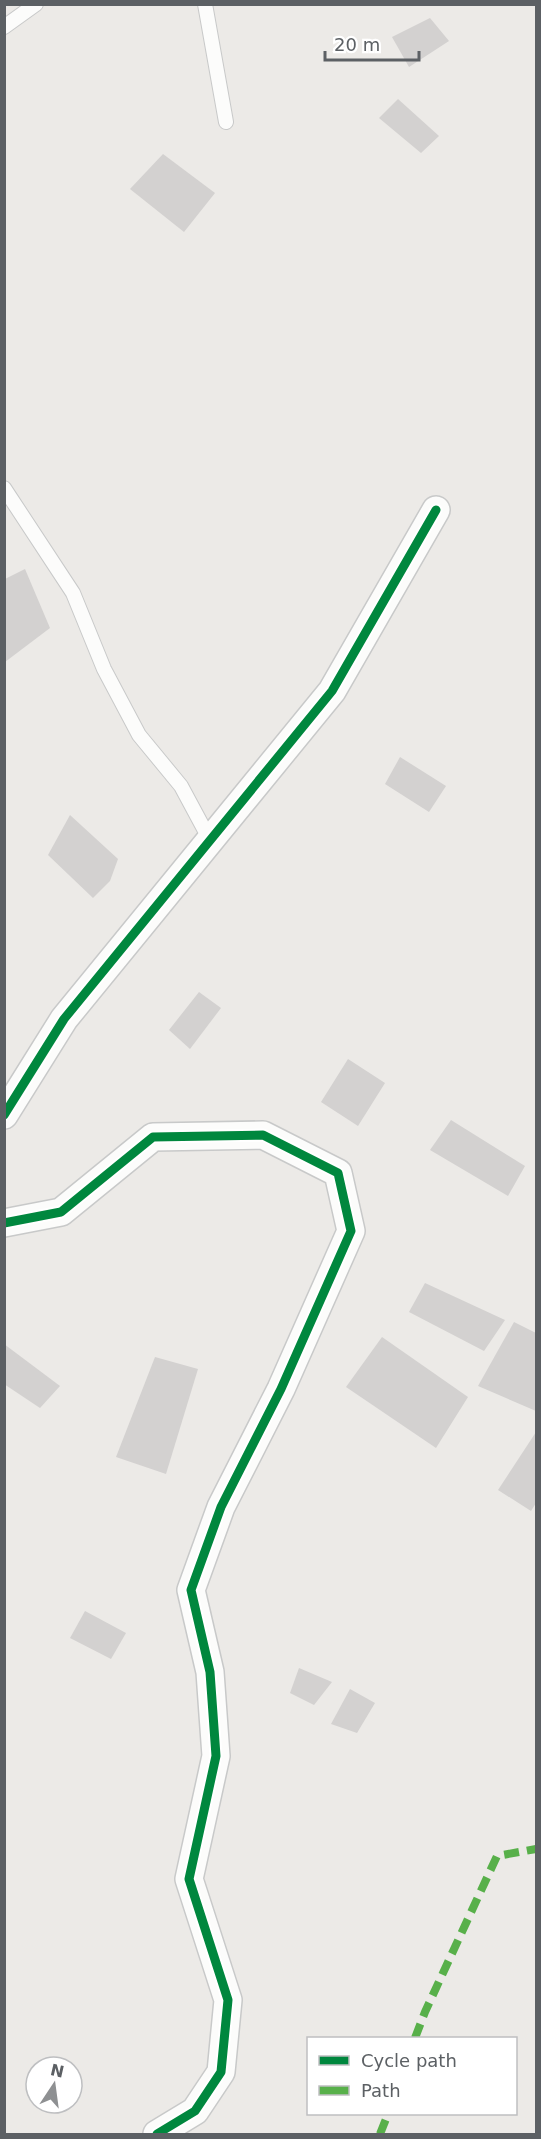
<svg xmlns="http://www.w3.org/2000/svg" width="541" height="2139" viewBox="0 0 541 2139" font-family="'DejaVu Sans',sans-serif">
<rect width="100%" height="100%" fill="#eceae7"/>
<g fill="#d3d1d0">
<polygon points="430,18 449,41 409,67 392,37"/>
<polygon points="398,99 439,136 421,153 379,118"/>
<polygon points="163,154 215,193 184,232 130,189"/>
<polygon points="25,569 50,628 5,662 5,579"/>
<polygon points="400,757 446,786 429,812 385,784"/>
<polygon points="70,815 118,859 110,881 93,898 48,855"/>
<polygon points="199,992 221,1008 190,1049 169,1030"/>
<polygon points="348,1059 385,1083 358,1126 321,1102"/>
<polygon points="451,1120 525,1166 508,1196 430,1150"/>
<polygon points="425,1283 505,1320 484,1351 409,1312"/>
<polygon points="514,1322 536,1333 536,1411 478,1386"/>
<polygon points="382,1337 468,1397 436,1448 346,1387"/>
<polygon points="4,1344 60,1386 40,1408 4,1384"/>
<polygon points="155,1357 198,1369 166,1474 116,1457"/>
<polygon points="536,1432 536,1503 531,1511 498,1490"/>
<polygon points="85,1611 126,1633 111,1659 70,1638"/>
<polygon points="299,1668 332,1682 314,1705 290,1693"/>
<polygon points="350,1689 375,1703 357,1733 331,1724"/>
</g>
<g fill="none" stroke-linecap="round" stroke-linejoin="round">
<g stroke="#c8c9c9" stroke-width="16">
<g id="service">
<polyline points="205,4 226,122"/>
<polyline points="4,27 36,4"/>
<polyline points="4,488 73,593 104,669 139,735 181,786 210,840"/>
</g>
</g>
<g stroke="#c8c9c9" stroke-width="30">
<g id="minor">
<polyline points="4,1115 64,1019 332,691 436,510"/>
<polyline points="4,1223 61,1212 153,1137 263,1135 338,1173 351,1231 281,1389 221,1507 191,1590 210,1672 216,1756 189,1879 228,2000 221,2072 195,2111 157,2134"/>
</g>
</g>
<use href="#service" stroke="#fcfcfb" stroke-width="14"/>
<use href="#minor" stroke="#fcfcfb" stroke-width="27"/>
<g stroke="#58b04a" stroke-width="8" stroke-dasharray="15 8" stroke-linecap="butt">
<polyline points="415,2038 425,2012 497,1856 536,1849"/>
<polyline points="380,2134 388,2114"/>
</g>
<g stroke="#fff" stroke-width="13">
<g id="cycleway">
<polyline points="4,1115 64,1019 332,691 436,510"/>
<polyline points="4,1223 61,1212 153,1137 263,1135 338,1173 351,1231 281,1389 221,1507 191,1590 210,1672 216,1756 189,1879 228,2000 221,2072 195,2111 157,2134"/>
</g>
</g>
<use href="#cycleway" stroke="#00873e" stroke-width="9"/>
</g>
<rect width="541" height="2139" fill="none" stroke="#5c6064" stroke-width="12"/>
<rect x="307" y="2037" width="210" height="78" fill="#ffffff" stroke="#bebfc1" stroke-width="1.5"/>
<rect x="319" y="2056" width="30" height="9" fill="#00873e" stroke="#bebfc1" stroke-width="1.5"/>
<text x="361" y="2067" font-size="18" fill="#5c6064">Cycle path</text>
<rect x="319" y="2086" width="30" height="9" fill="#58b04a" stroke="#bebfc1" stroke-width="1.5"/>
<text x="361" y="2097" font-size="18" fill="#5c6064">Path</text>
<g transform="translate(54 2085) rotate(13)"><circle r="28" fill="#ffffff" stroke="#bebfc1" stroke-width="1.5"/>
<path d="M0-4.5L10 22L0 15L-10 22Z" fill="#8e9092"/>
<text y="-9" font-size="16" font-weight="bold" text-anchor="middle" fill="#5c6064">N</text>
</g>
<path d="M325 51v9h94v-9" fill="none" stroke="#5c6064" stroke-width="3"/>
<text x="334" y="51" font-size="18" fill="#5c6064" stroke="#ffffff" stroke-width="4.5" paint-order="stroke">20 m</text>
</svg>
